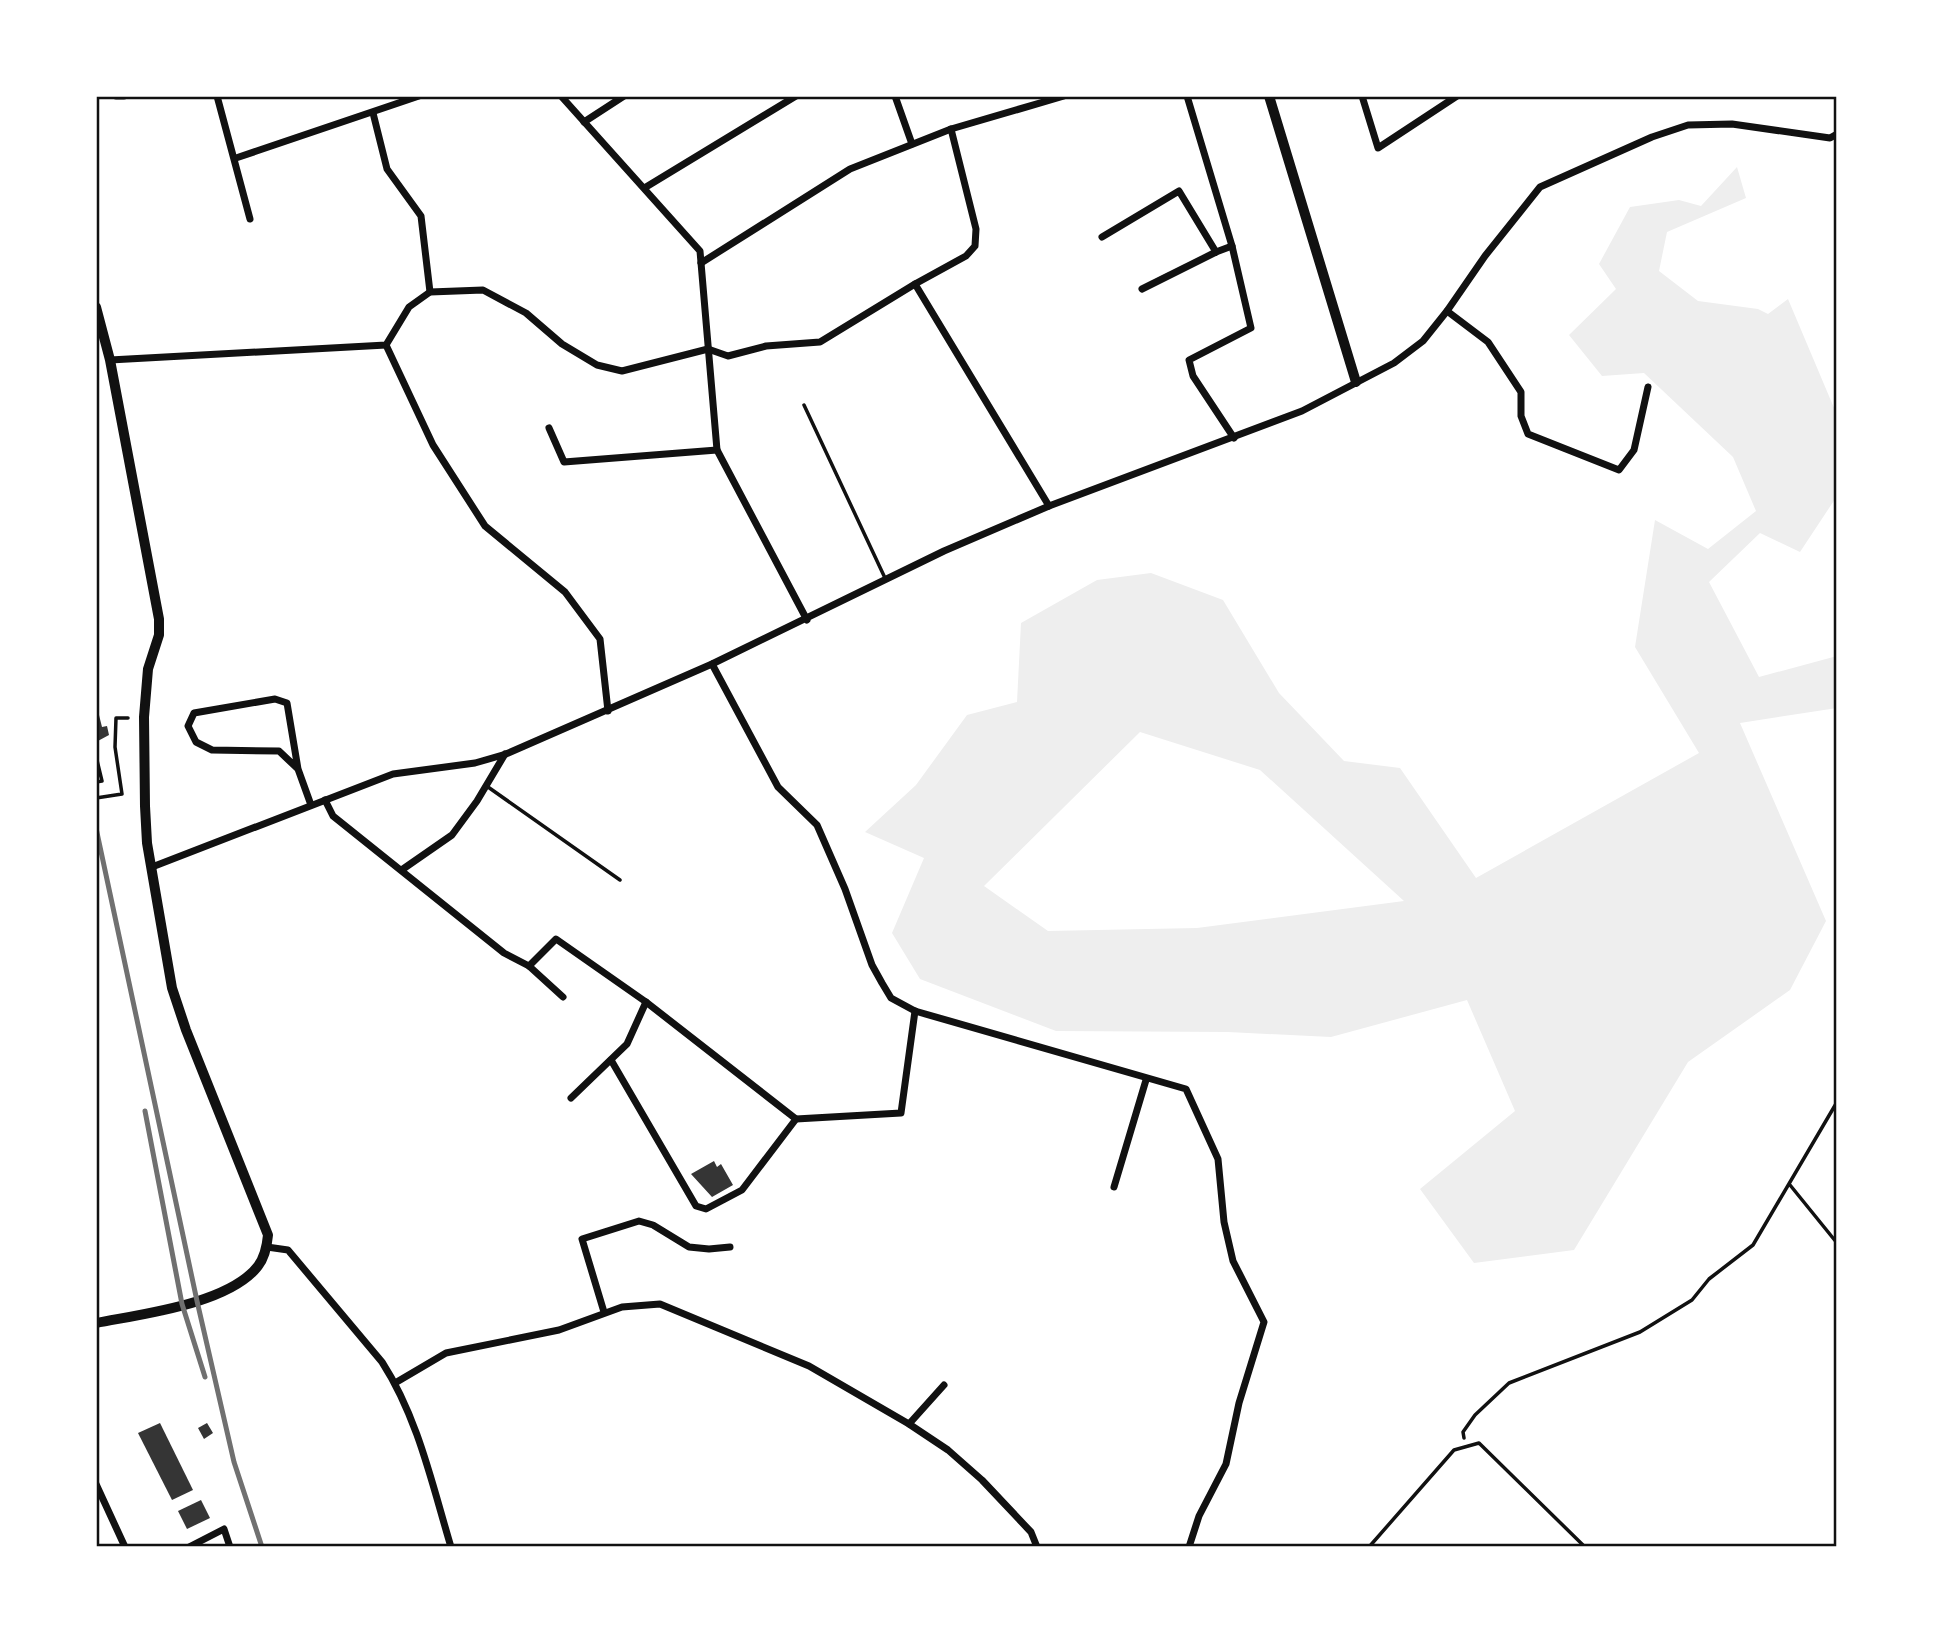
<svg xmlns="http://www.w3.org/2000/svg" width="1933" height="1643" viewBox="0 0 1933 1643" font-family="'Golos Text',sans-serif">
<rect width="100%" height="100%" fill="#fff"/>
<path fill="#eee" fill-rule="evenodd" d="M 1737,167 L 1746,198 L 1667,232 L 1659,271 L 1698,301 L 1758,309 L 1768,314 L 1788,299 L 1837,415 L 1837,496 L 1800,552 L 1760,533 L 1709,582 L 1759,677 L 1837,656 L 1837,708 L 1740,723 L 1826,921 L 1790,990 L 1688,1062 L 1574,1250 L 1474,1263 L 1420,1189 L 1515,1111 L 1467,1000 L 1331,1037 L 1228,1032 L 1056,1031 L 920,979 L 892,933 L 924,858 L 865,832 L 916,785 L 967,715 L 1017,702 L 1021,623 L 1097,580 L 1151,573 L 1223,600 L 1279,693 L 1344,761 L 1400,768 L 1476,878 L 1699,753 L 1635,647 L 1655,520 L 1708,549 L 1756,511 L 1733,457 L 1644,373 L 1602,376 L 1569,335 L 1616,289 L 1599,264 L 1630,207 L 1679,200 L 1701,206 ZM 1140,732 L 1260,770 L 1404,901 L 1197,928 L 1048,931 L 984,886 Z"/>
<g fill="#353535">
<polygon points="96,703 102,727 107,726 109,735 96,742"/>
<polygon points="714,1161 717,1167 721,1164 733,1185 712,1197 691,1174"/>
<polygon points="160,1423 193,1490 172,1500 138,1433"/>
<polygon points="207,1423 213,1433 204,1439 198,1428"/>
<polygon points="201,1500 210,1518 187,1529 178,1511"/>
</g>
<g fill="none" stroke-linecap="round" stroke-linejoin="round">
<g stroke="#111" stroke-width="3.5">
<polyline points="96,756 102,781 96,782"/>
<polyline points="96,798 122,794 115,747 116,718 128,718"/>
<polyline points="1790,1185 1837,1243"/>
<polyline points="1464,1438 1463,1432 1475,1415 1509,1383 1640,1332 1692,1300 1709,1279 1753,1245 1837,1102"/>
</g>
<g stroke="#111" stroke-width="3.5">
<polyline points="804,405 885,578"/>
<polyline points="488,787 620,880"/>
<polyline points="1369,1547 1454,1450 1479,1443 1585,1547"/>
</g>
<g stroke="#111" stroke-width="7">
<polyline points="116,96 124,96"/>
<polyline points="217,96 250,219"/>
<polyline points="561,96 700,251 717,450 807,620"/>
<polyline points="895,96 912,144"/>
<polyline points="1187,96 1232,246 1251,328 1189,360 1193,376 1234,438"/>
<polyline points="1362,96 1378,148 1457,96"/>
<polyline points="373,113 387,169 421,216 430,292"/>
<polyline points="584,122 624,96"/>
<polyline points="236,158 419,96"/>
<polyline points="646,187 796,96"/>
<polyline points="1102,237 1179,191 1216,252 1232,246"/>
<polyline points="701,263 850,169 951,129 1064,96"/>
<polyline points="915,284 1049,506"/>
<polyline points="1142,289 1216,252"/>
<polyline points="1447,311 1488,342 1521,392 1521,416 1528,434 1619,470 1634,450 1648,387"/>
<polyline points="386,345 433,445 485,526 565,592 600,639 608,711"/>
<polyline points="110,360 386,345 409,307 430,292 483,290 526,313 562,344 597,365 622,371 708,349 728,356 766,346 820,342 915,284 966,256 975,246 976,229 951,129"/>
<polyline points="549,428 564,462 717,450"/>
<polyline points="712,664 778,787 817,825 845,889 872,965 882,983 891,998 915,1011 1186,1089 1218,1159 1224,1222 1233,1261 1264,1322 1239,1403 1226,1464 1199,1516 1189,1547"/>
<polyline points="298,769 279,751 212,750 196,742 188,726 194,713 275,699 287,703 298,769 311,805"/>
<polyline points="325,800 333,816 504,953 529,966 563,997"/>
<polyline points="152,867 393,774 475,763 506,754 712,664 944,551 1049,506 1302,411 1394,363 1423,341 1447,311 1485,256 1540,187 1652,137 1688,125 1732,124 1830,138 1837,134"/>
<polyline points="403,869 452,835 477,801 505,754"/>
<polyline points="529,966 556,939 646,1002 796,1119"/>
<polyline points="611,1060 696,1206 706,1209 742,1190 796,1119 901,1113 915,1011"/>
<polyline points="571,1098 627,1044 646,1002"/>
<polyline points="1114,1187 1146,1080"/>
<path d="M 267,1247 L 288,1250 L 382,1362 C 418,1418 432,1484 451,1547"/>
<polyline points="604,1312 582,1239 639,1221 653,1225 689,1247 709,1249 730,1247"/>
<polyline points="395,1383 446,1353 559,1330 622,1307 660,1304 809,1366 909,1424 948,1450 982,1480 1031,1532 1037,1547"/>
<polyline points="909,1424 944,1385"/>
<polyline points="96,1484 125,1547"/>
<polyline points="189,1547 224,1529 230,1547"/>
</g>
<polyline stroke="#111" stroke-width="10" points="1269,96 1356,382"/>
<path stroke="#111" stroke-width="10" d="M 96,307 L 110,360 L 159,619 L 159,635 L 148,669 L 144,717 L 145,806 L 147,843 L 172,988 L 186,1030 L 268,1235 C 267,1246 265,1257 258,1266 C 229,1304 141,1314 96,1323"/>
<g stroke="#707070" stroke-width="5">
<polyline points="96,828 197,1301 234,1462 262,1547"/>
<polyline points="145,1111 182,1304 205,1377"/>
</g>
</g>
<rect width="1933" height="1643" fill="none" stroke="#ffffff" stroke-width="196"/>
<rect x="98" y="98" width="1737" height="1447" fill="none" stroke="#111" stroke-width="2.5"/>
</svg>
